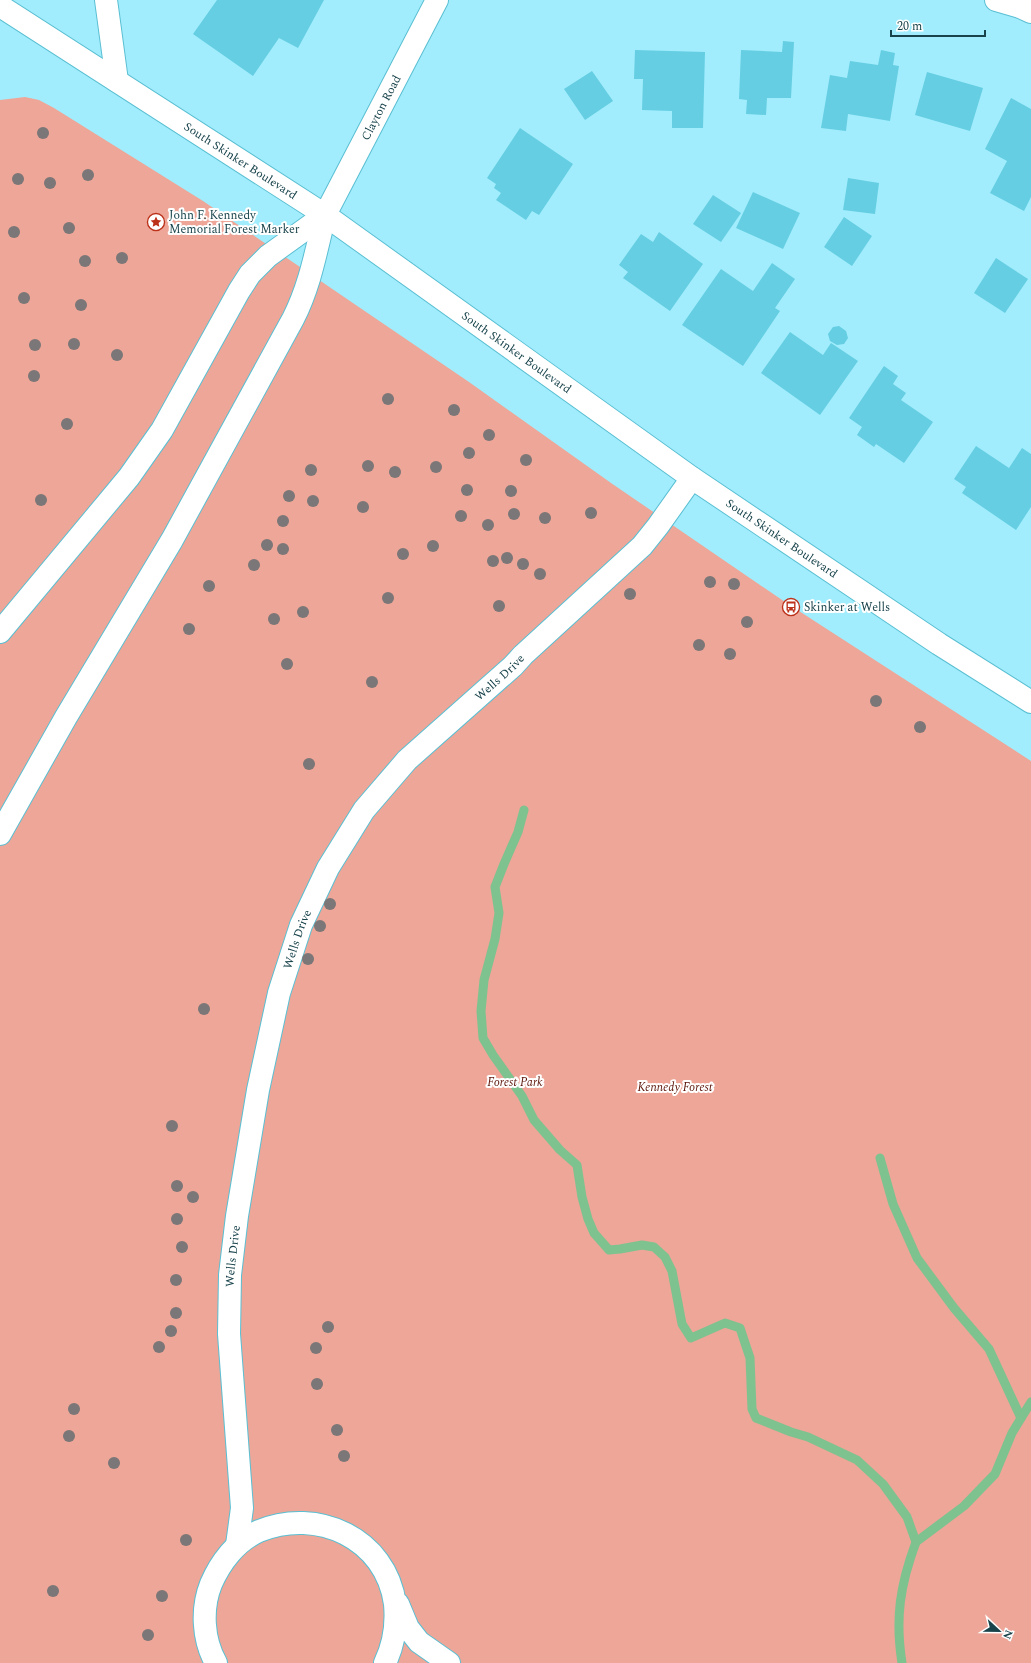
<svg xmlns="http://www.w3.org/2000/svg" width="1031" height="1663" viewBox="0 0 1031 1663" font-family="Spectral,serif">
<rect width="100%" height="100%" fill="#a1edfd"/>
<polygon fill="#eda697" points="25,97 39,100 54,108 203,201 469,382 611,483 785,602 1031,761 1031,1663 0,1663 0,100"/>
<g fill="none" stroke-linecap="round" stroke-linejoin="round">
<g stroke="#7ec290" stroke-width="9">
<path d="M 524,810 L 518,832 L 504,864 L 495,887 L 499,913 L 495,939 L 484,980 L 481,1011 L 483,1038 L 493,1055 L 522,1096 L 534,1120 L 560,1150 L 577,1165 L 582,1197 L 588,1219 L 594,1233 L 609,1250 L 620,1249 L 642,1245 L 654,1247 L 665,1257 L 672,1271 L 682,1324 L 691,1338 L 725,1323 L 740,1328 L 750,1358 L 752,1409 L 756,1418 L 791,1432 L 808,1437 L 857,1460 L 883,1484 L 907,1517 L 916,1542 C 900,1585 895,1618 902,1663"/>
<polyline points="880,1158 893,1204 917,1258 954,1308 989,1349 1021,1418"/>
<polyline points="916,1542 964,1506 995,1474 1012,1433 1031,1402"/>
</g>
</g>
<g fill="#65cee2">
<polygon points="217,0 324,0 298,48 279,38 253,76 193,34"/>
<polygon points="783,41 794,42 791,98 767,98 766,115 746,114 747,100 739,99 741,50 782,52"/>
<polygon points="635,50 705,52 703,128 672,128 672,111 642,110 643,79 634,79"/>
<polygon points="881,50 895,53 893,65 899,66 890,121 848,114 846,131 821,128 830,75 847,78 850,61 878,65"/>
<polygon points="592,71 613,101 585,120 564,89"/>
<polygon points="927,72 983,88 970,131 915,115"/>
<polygon points="1011,98 1031,109 1031,197 1024,211 990,193 1007,161 985,149"/>
<polygon points="520,128 573,164 539,215 532,211 526,220 496,200 501,193 494,188 496,184 487,178"/>
<polygon points="848,178 879,183 875,214 843,210"/>
<polygon points="753,192 800,213 783,249 736,228"/>
<polygon points="713,195 741,213 721,242 693,224"/>
<polygon points="844,217 872,236 852,266 824,247"/>
<polygon points="659,232 703,264 670,311 623,278 628,272 619,265 641,234 653,242"/>
<polygon points="996,258 1028,279 1005,313 974,293"/>
<polygon points="772,263 795,279 775,308 780,311 743,366 682,325 721,269 753,291"/>
<polygon points="839,326 846,331 848,338 844,344 837,345 830,341 828,334 833,327"/>
<polygon points="790,332 823,355 831,343 858,361 820,415 761,373"/>
<polygon points="884,366 898,376 893,384 906,393 901,400 933,422 904,463 876,444 874,447 857,435 862,427 849,418"/>
<polygon points="976,446 1009,468 1022,448 1031,454 1031,507 1016,530 962,493 966,487 954,479"/>
</g>
<g fill="none" stroke-linecap="round" stroke-linejoin="round">
<g stroke="#5abfd2" stroke-width="24">
<g id="minor">
<polyline points="996,0 1020,7 1031,12"/>
<path id="s1" d="M 237,1545 L 242,1508 L 229,1334 L 230,1275 L 237,1216 L 258,1090 L 279,993 L 301,925 L 328,868 L 364,810 L 407,760 L 513,666 L 523,655 L 642,546 L 658,526 L 692,478"/>
<polyline points="398,1604 408,1628 419,1642 449,1663"/>
<path d="M 216,1663 C 203,1640 201,1609 211,1584 C 220,1563 236,1541 259,1531 C 317,1507 386,1538 395,1604 C 397,1625 394,1644 385,1663"/>
</g>
</g>
<g stroke="#5abfd2" stroke-width="24">
<g id="primary">
<polyline points="106,0 117,81"/>
<path id="s2" d="M 0,6 L 325,215 L 692,478 L 939,644 L 1031,702"/>
<path id="s3" d="M 325,215 L 437,0"/>
</g>
</g>
<g stroke="#5abfd2" stroke-width="24">
<g id="motorway">
<polyline points="0,632 129,477 162,430 239,291 250,274 268,256 325,215"/>
<path d="M 0,834 L 66,717 L 172,540 L 293,319 C 310,286 316,251 325,215"/>
</g>
</g>
<use href="#minor" stroke="#fff" stroke-width="22"/>
<use href="#primary" stroke="#fff" stroke-width="22"/>
<use href="#motorway" stroke="#fff" stroke-width="22"/>
</g>
<g fill="#7b7677">
<circle cx="43" cy="133" r="6"/>
<circle cx="88" cy="175" r="6"/>
<circle cx="18" cy="179" r="6"/>
<circle cx="50" cy="183" r="6"/>
<circle cx="69" cy="228" r="6"/>
<circle cx="14" cy="232" r="6"/>
<circle cx="122" cy="258" r="6"/>
<circle cx="85" cy="261" r="6"/>
<circle cx="24" cy="298" r="6"/>
<circle cx="81" cy="305" r="6"/>
<circle cx="74" cy="344" r="6"/>
<circle cx="35" cy="345" r="6"/>
<circle cx="117" cy="355" r="6"/>
<circle cx="34" cy="376" r="6"/>
<circle cx="388" cy="399" r="6"/>
<circle cx="454" cy="410" r="6"/>
<circle cx="67" cy="424" r="6"/>
<circle cx="489" cy="435" r="6"/>
<circle cx="469" cy="453" r="6"/>
<circle cx="526" cy="460" r="6"/>
<circle cx="368" cy="466" r="6"/>
<circle cx="436" cy="467" r="6"/>
<circle cx="311" cy="470" r="6"/>
<circle cx="395" cy="472" r="6"/>
<circle cx="467" cy="490" r="6"/>
<circle cx="511" cy="491" r="6"/>
<circle cx="289" cy="496" r="6"/>
<circle cx="41" cy="500" r="6"/>
<circle cx="313" cy="501" r="6"/>
<circle cx="363" cy="507" r="6"/>
<circle cx="591" cy="513" r="6"/>
<circle cx="514" cy="514" r="6"/>
<circle cx="461" cy="516" r="6"/>
<circle cx="545" cy="518" r="6"/>
<circle cx="283" cy="521" r="6"/>
<circle cx="488" cy="525" r="6"/>
<circle cx="267" cy="545" r="6"/>
<circle cx="433" cy="546" r="6"/>
<circle cx="283" cy="549" r="6"/>
<circle cx="403" cy="554" r="6"/>
<circle cx="507" cy="558" r="6"/>
<circle cx="493" cy="561" r="6"/>
<circle cx="523" cy="564" r="6"/>
<circle cx="254" cy="565" r="6"/>
<circle cx="540" cy="574" r="6"/>
<circle cx="710" cy="582" r="6"/>
<circle cx="734" cy="584" r="6"/>
<circle cx="209" cy="586" r="6"/>
<circle cx="630" cy="594" r="6"/>
<circle cx="388" cy="598" r="6"/>
<circle cx="499" cy="606" r="6"/>
<circle cx="303" cy="612" r="6"/>
<circle cx="274" cy="619" r="6"/>
<circle cx="747" cy="622" r="6"/>
<circle cx="189" cy="629" r="6"/>
<circle cx="699" cy="645" r="6"/>
<circle cx="730" cy="654" r="6"/>
<circle cx="287" cy="664" r="6"/>
<circle cx="372" cy="682" r="6"/>
<circle cx="876" cy="701" r="6"/>
<circle cx="920" cy="727" r="6"/>
<circle cx="309" cy="764" r="6"/>
<circle cx="330" cy="904" r="6"/>
<circle cx="320" cy="926" r="6"/>
<circle cx="308" cy="959" r="6"/>
<circle cx="204" cy="1009" r="6"/>
<circle cx="172" cy="1126" r="6"/>
<circle cx="177" cy="1186" r="6"/>
<circle cx="193" cy="1197" r="6"/>
<circle cx="177" cy="1219" r="6"/>
<circle cx="182" cy="1247" r="6"/>
<circle cx="176" cy="1280" r="6"/>
<circle cx="176" cy="1313" r="6"/>
<circle cx="328" cy="1327" r="6"/>
<circle cx="171" cy="1331" r="6"/>
<circle cx="159" cy="1347" r="6"/>
<circle cx="316" cy="1348" r="6"/>
<circle cx="317" cy="1384" r="6"/>
<circle cx="74" cy="1409" r="6"/>
<circle cx="337" cy="1430" r="6"/>
<circle cx="69" cy="1436" r="6"/>
<circle cx="344" cy="1456" r="6"/>
<circle cx="114" cy="1463" r="6"/>
<circle cx="186" cy="1540" r="6"/>
<circle cx="53" cy="1591" r="6"/>
<circle cx="162" cy="1596" r="6"/>
<circle cx="148" cy="1635" r="6"/>
</g>
<defs>
<g id="sight-ring" transform="scale(0.9)"><circle r="9.5" fill="#fff" stroke="#bc311a" stroke-width="1.5"/><path d="M0-6L1.8-2.2L6-1.7L2.9 1.2L3.7 5.4L0 3.3L-3.7 5.4L-2.9 1.2L-6-1.7L-1.8-2.2Z" fill="#bc311a"/></g>
<g id="bus-ring" transform="scale(0.9)"><circle r="9.5" fill="#fff" stroke="#bc311a" stroke-width="1.5"/><path d="M-5-6H5V4H4V6H2V4H-2V6H-4V4H-5ZM-3.5-4V0h7V-4ZM-3.5 1.2v1.5H-2V1.2ZM2 1.2v1.5H3.5V1.2Z" fill="#bc311a"/></g>
</defs>
<g fill-rule="evenodd">
<use href="#sight-ring" x="156" y="222"/>
<use href="#bus-ring" x="791" y="607"/>
</g>
<g text-anchor="middle" dominant-baseline="central" stroke-width="4" stroke-linejoin="round" paint-order="stroke">
<g font-size="12" fill="#18434b" stroke="#fff">
<text stroke="none"><textPath href="#s3" startOffset="121">Clayton Road</textPath></text>
<text stroke="none"><textPath href="#s2" startOffset="286">South Skinker Boulevard</textPath></text>
<text stroke="none"><textPath href="#s2" startOffset="622">South Skinker Boulevard</textPath></text>
<text stroke="none"><textPath href="#s2" startOffset="946">South Skinker Boulevard</textPath></text>
<text stroke="none"><textPath href="#s1" startOffset="950">Wells Drive</textPath></text>
<text stroke="none"><textPath href="#s1" startOffset="614">Wells Drive</textPath></text>
<text stroke="none"><textPath href="#s1" startOffset="290">Wells Drive</textPath></text>
</g>
<g font-size="12" fill="#18434b" stroke="#fff" text-anchor="start">
<text x="169" y="215">John F. Kennedy<tspan x="169" dy="14">Memorial Forest Marker</tspan></text>
<text x="804" y="607">Skinker at Wells</text>
</g>
<g font-size="12" font-style="italic" fill="#5c150a" stroke="#fff">
<text x="515" y="1082">Forest Park</text>
<text x="675" y="1087">Kennedy Forest</text>
</g>
</g>
<g transform="translate(999 1631) rotate(112)" stroke="#ffffff" stroke-width="3" paint-order="stroke">
<path d="M0-3L7 15L0 10L-7 15Z" fill="#18434b"/>
<text y="-6" font-size="11" font-weight="bold" text-anchor="middle" fill="#18434b">N</text>
</g>
<path d="M891 30v6h94v-6" fill="none" stroke="#18434b" stroke-width="2"/>
<text x="897" y="30" font-size="12" fill="#18434b" stroke="#ffffff" stroke-width="3" paint-order="stroke">20 m</text>
</svg>
